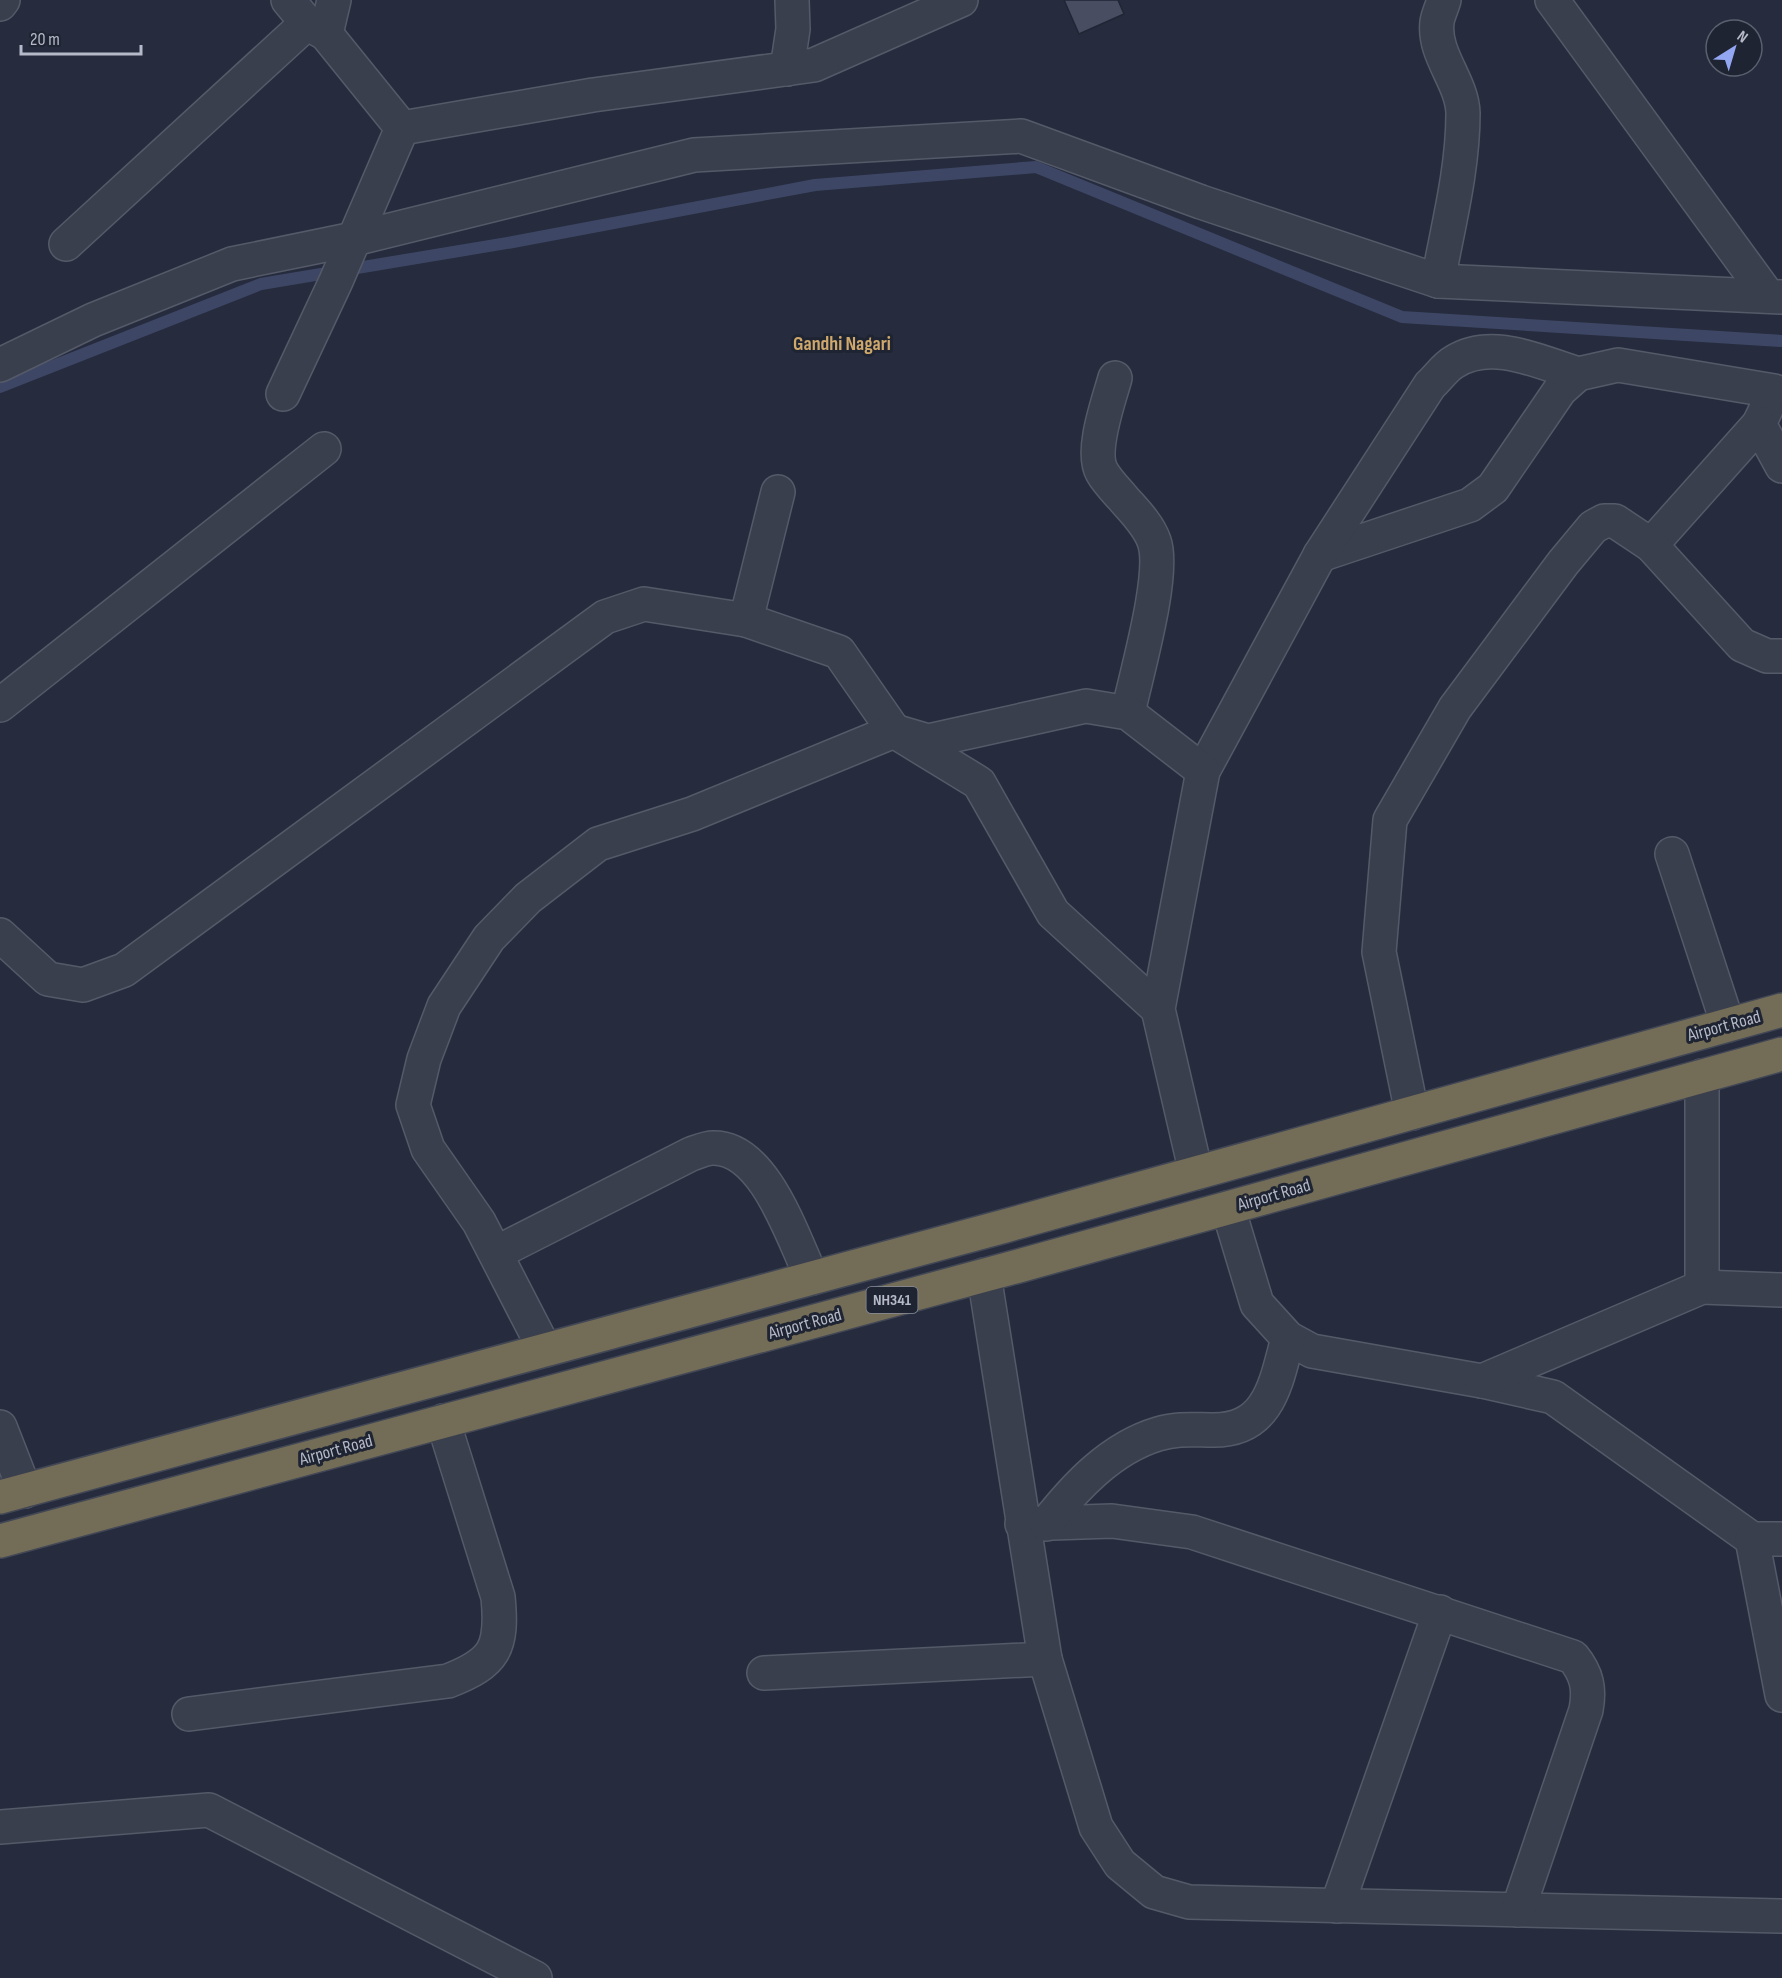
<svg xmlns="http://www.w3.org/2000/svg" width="1782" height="1978" viewBox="0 0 1782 1978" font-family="'Sofia Sans Condensed',sans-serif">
<rect width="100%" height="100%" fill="#262c3e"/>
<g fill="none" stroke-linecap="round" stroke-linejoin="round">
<polyline stroke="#3d4765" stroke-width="12" points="0,387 261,284 513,242 815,185 1036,167 1402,317 1782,341"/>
</g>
<polygon fill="#484d61" stroke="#212635" stroke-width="1.5" points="1064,0 1118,0 1124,14 1079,34"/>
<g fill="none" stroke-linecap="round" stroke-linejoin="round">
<g stroke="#555a68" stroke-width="36">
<g id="minor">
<polyline points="1552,0 1768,296"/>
<polyline points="0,4 3,0"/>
<polyline points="326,34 334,0"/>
<polyline points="787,69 793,29 792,0"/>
<polyline points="402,128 593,95 814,65 961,0"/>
<polyline points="66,244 307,23"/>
<path d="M 1438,281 C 1448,226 1463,170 1463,113 C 1462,81 1433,55 1437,22 C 1438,15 1442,7 1444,0"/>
<polyline points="0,365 93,320 232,264 354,239 694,155 1021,136 1201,202 1438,281 1782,297"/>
<path d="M 1115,378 C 1109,400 1090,451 1102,472 C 1107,481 1115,489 1122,497 C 1133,510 1148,524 1154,541 C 1166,573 1136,675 1128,713"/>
<polyline points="283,394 336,281 402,128 326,34 307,23 288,0"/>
<polyline points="1767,407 1759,424 1782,466"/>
<polyline points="778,492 746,620 839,652 894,731 979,783 1053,913 1158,1009"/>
<polyline points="1651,545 1759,424"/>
<polyline points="1320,555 1470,505 1493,488 1560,390 1578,374 1618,365 1774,391"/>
<polyline points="0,705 324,449"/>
<polyline points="1672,854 1728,1025"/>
<polyline points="0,935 48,979 83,985 124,970 605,617 644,604 746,620"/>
<polyline points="1702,1076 1702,1287"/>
<polyline points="1412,1113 1379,952 1390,820 1455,708 1563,563 1593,527 1604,521 1615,521 1651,545 1742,645 1767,656 1782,656"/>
<path d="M 1196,1173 L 1158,1009 L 1203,771 L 1320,555 L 1430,385 C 1438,378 1445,367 1454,362 C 1492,338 1539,362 1578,374"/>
<polyline points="1228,1208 1257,1304 1288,1338 1312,1351 1482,1381 1553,1397 1752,1539 1782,1695"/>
<path d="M 496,1253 L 691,1154 C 697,1152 706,1148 713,1148 C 765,1147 793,1239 812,1278"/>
<polyline points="984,1275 1045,1659 1096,1827 1120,1864 1154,1892 1189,1902 1782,1916"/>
<polyline points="545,1350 479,1222 428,1149 413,1105 424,1059 444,1006 489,938 528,898 598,844 692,814 894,731 928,741 1086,706 1128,713 1203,771"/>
<polyline points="1482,1381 1702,1287 1782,1290"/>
<polyline points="0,1427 25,1491"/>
<path d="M 1022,1524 L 1112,1521 L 1192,1532 L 1573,1657 C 1587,1674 1590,1689 1586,1710 L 1518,1910"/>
<path d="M 1046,1524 C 1075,1487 1111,1448 1158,1434 C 1177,1428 1194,1430 1212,1430 C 1270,1431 1276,1382 1288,1338"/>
<polyline points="1752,1539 1782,1539"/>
<polyline points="764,1673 1045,1659"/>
<path d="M 189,1714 L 448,1681 C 495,1663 503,1648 498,1597 L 443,1421"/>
<polyline points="0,1827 209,1810 535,1978"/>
<polyline points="1337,1906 1440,1612"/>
</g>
</g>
<g stroke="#424755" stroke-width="36">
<g id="highway">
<polyline points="0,1497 1005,1226 1782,1010"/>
<polyline points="0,1541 1015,1267 1782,1054"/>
</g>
</g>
<use href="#minor" stroke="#3a3f4e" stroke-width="33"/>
<use href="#highway" stroke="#736d58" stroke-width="33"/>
</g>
<g text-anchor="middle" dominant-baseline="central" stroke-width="6" stroke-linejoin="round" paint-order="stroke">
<rect fill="#1f2433" stroke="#898d9b" stroke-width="1.5" x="866.5" y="1287" width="51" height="26" rx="4.5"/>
<g font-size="16" font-weight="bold" fill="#b6bac8">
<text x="892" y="1300">NH341</text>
</g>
<g font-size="18" fill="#b6bac8" stroke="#1f2433">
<text transform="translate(1724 1026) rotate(-15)">Airport Road</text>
<text transform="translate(1274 1195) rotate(-16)">Airport Road</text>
<text transform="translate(805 1324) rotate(-15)">Airport Road</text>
<text transform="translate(336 1450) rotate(-15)">Airport Road</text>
</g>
<g font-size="20" font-weight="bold" fill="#cfa86b" stroke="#1f2433">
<text x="842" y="344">Gandhi Nagari</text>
</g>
</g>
<g transform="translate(1734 48) rotate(37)"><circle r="28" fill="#1f2433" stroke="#5b606f" stroke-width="1.5"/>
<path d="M0-4.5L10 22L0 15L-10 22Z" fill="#92a6f2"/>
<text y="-9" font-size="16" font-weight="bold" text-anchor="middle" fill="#b6bac8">N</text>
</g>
<path d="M21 45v9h120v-9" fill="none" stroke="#b6bac8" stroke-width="3"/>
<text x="30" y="45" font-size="18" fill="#b6bac8" stroke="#1f2433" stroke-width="4.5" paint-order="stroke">20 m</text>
</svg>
